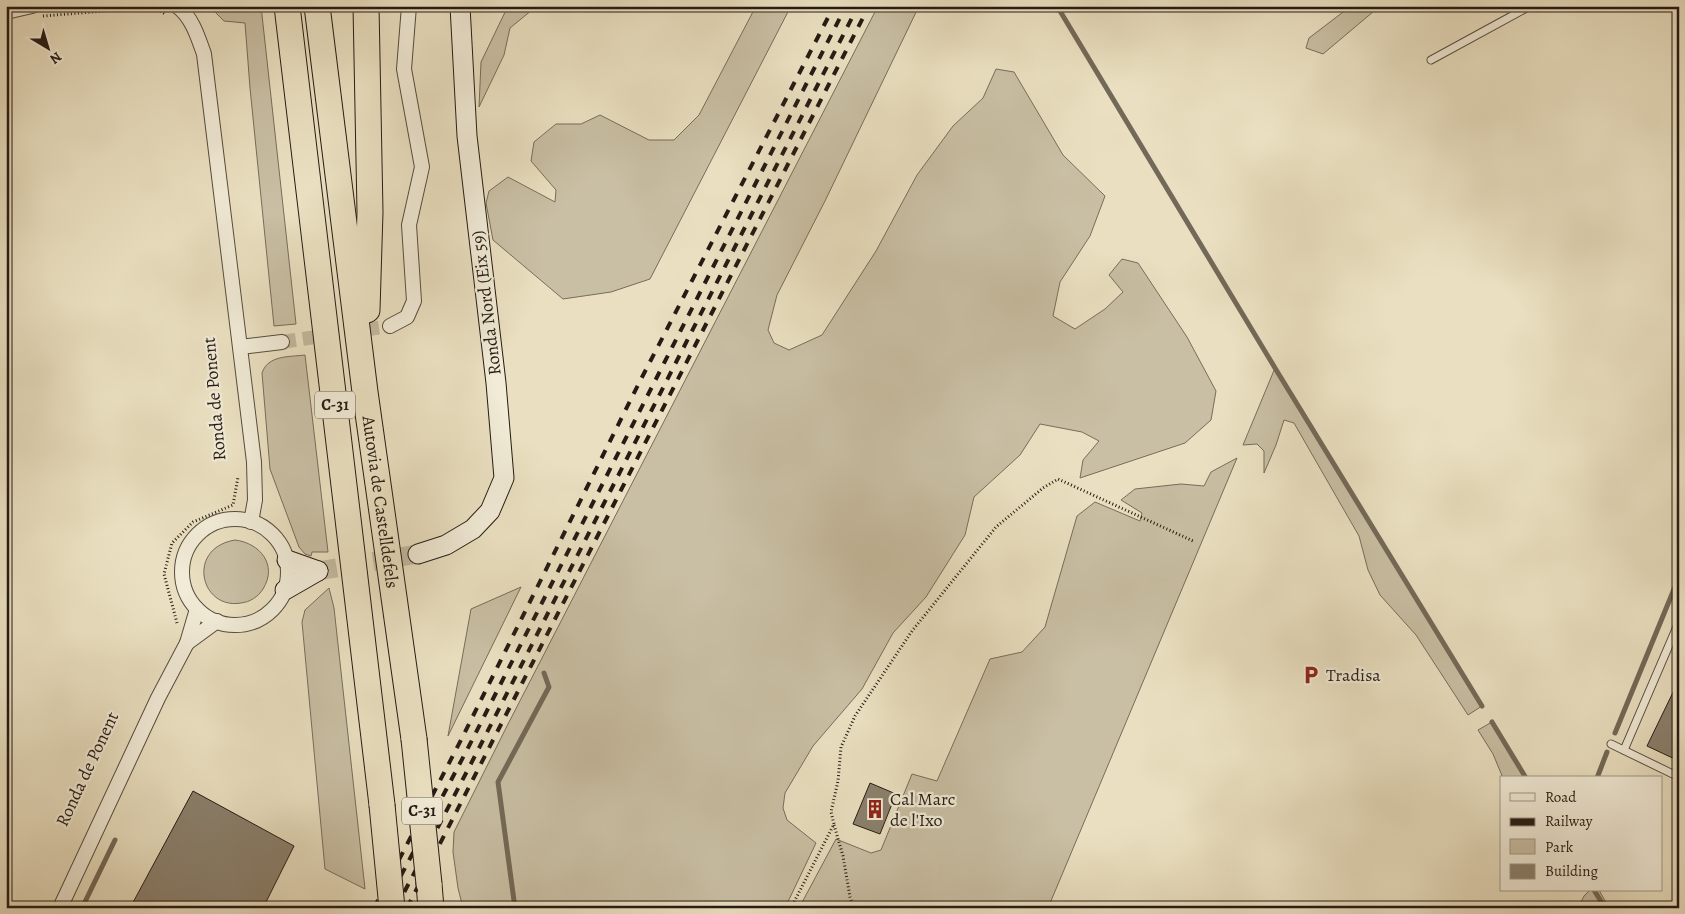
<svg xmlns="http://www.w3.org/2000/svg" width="1685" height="914" viewBox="0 0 1685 914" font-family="Alegreya,serif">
<rect width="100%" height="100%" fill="#eae0c1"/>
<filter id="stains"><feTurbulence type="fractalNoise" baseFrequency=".004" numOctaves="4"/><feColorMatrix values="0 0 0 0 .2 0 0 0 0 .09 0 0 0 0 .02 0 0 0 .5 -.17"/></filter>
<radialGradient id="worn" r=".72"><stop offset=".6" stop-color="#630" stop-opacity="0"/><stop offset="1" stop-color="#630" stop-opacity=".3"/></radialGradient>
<g fill="#c9bfa4" stroke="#776d5c">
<polygon points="209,6 261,6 296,324 274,326 250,88 245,23 224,21"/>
<polygon points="508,6 533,6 532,10 510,28 504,55 479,107 481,62"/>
<polygon points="756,6 791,6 650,279 611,292 563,299 493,240 486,203 489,191 508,177 555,202 556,190 531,161 534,142 556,124 581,124 600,115 649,140 674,140 699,115"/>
<polygon points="878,6 919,6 825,201 777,295 768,330 774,343 789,350 822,335 876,251 917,175 953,126 983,98 996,69 1014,72 1063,155 1105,196 1090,236 1060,282 1053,316 1075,329 1105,309 1123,292 1109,275 1122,259 1138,263 1187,337 1216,391 1211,420 1185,443 1080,478 1083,460 1099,441 1082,432 1040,424 1020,455 974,497 965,535 926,597 893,633 862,689 813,746 785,793 783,808 787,820 816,843 785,908 463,908 458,888 453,852 454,832 507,726"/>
<polygon points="1351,6 1380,6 1323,54 1306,48 1309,38"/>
<path d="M 305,355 L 328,552 L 312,552 L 311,556 L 305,554 L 299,547 L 270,469 L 262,373 C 268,355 289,357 305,355 Z"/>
<polygon points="1275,368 1482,706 1468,715 1416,635 1380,595 1368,570 1359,536 1294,423 1284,420 1276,445 1264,473 1264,451 1257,444 1243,445"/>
<polygon points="1237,458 1048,908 799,908 836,839 871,853 881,850 912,774 937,781 990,659 1022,652 1045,627 1077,516 1095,502 1140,521 1142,513 1121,500 1135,489 1181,484 1204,486 1211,472"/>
<path d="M 235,540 C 260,543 278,565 263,589 C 258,597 250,602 241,603 C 200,610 186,548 235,540 Z"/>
<polygon points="521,587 448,736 471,609"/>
<polygon points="329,588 334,608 365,889 325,869 302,622 305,610"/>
<polygon points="1492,722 1526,778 1503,778 1493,754 1478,730"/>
<polygon points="1590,890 1599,890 1609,908 1578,908 1584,896"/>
</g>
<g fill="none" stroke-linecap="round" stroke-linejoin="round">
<g stroke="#736958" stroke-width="5">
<polyline points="1057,6 1275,368 1482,706"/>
<polyline points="1492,722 1526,778"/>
<polyline points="1615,733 1679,577"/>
<polyline points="1597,778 1607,752"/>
<polyline points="1594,890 1605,908"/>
<polyline points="82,908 115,840"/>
<polyline points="515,908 498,782 549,687 544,673"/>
</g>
</g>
<g fill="#8b816e" stroke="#251b14">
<polygon points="1679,680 1679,761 1647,746"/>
<polygon points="870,783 896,794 880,834 853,824"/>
<polygon points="193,791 294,846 263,908 130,908"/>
</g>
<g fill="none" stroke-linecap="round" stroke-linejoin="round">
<polyline stroke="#c3b99e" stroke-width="14" stroke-dasharray="14 7" stroke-linecap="butt" points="282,342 390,326"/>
<polyline stroke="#c3b99e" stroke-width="19" stroke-dasharray="19 9" stroke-linecap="butt" points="318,571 418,554"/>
<g stroke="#564c3f" stroke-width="9">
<g id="service">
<polyline points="1431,60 1530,6"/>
<polyline points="1611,744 1679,777"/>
<polyline points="1624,750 1679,622"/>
</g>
</g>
<g stroke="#564c3f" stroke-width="16">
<g id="minor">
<path d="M 177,6 C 192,17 198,37 204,54 L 254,462 L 255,500 L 251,522"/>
<polyline points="6,12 32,6"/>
<polyline points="390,326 407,317 414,301 409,225 422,167 404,69 409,6"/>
<polyline points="240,347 282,342"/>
<circle cx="235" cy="572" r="53"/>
<polyline points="187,643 217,621"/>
<polyline points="60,908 158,698 187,643 197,609"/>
</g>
</g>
<g stroke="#251b14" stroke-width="21">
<g id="secondary">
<polyline points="418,554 446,545 473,529 490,511 504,478 496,383 467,136 460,6"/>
<polyline points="287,560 318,571"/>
<polyline points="285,590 318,571"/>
</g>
</g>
<g stroke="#251b14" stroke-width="27">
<g id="motorway">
<polyline points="287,6 382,805"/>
<path id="s1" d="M 317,6 L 365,392 L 414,739"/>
<polyline points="366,6 370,212 367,310"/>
<polyline points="429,884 431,908"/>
</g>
</g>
<g stroke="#251b14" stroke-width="3" stroke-dasharray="1 2.5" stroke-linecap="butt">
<polyline points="43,16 154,7 165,14"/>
<polyline points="177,623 164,574 172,543 193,522 233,505 238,477"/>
<polyline points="834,825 843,856 850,897 854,908"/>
<polyline points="791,908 834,824 831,812 838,781 841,747 855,716 912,631 996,527 1043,488 1058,479 1193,541"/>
</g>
<use href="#service" stroke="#f1ebd7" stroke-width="7"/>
<use href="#minor" stroke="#f1ebd7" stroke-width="14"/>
<use href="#secondary" stroke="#f1ebd7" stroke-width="19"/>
<use href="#motorway" stroke="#eae0c1" stroke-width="25"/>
<g stroke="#251b14" stroke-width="4" stroke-dasharray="9 9" stroke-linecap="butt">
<polyline points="374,908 461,740 638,385 834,6"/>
<polyline points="384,908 469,746 846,6"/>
<polyline points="396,908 477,752 858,6"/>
<polyline points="407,908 869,6"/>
</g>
<g stroke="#251b14" stroke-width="27" stroke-linecap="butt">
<g id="motorway-bridge">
<polyline points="414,739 429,884"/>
<polyline points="382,805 392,908"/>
</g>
</g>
<use href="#motorway-bridge" stroke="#eae0c1" stroke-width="25"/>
</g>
<defs>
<g id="parking-bare" transform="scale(1.5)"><path d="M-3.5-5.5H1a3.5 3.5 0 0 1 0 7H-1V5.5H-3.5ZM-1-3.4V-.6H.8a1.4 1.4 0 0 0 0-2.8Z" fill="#8f2418" stroke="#f1ebd7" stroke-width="2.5" paint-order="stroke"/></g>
<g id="building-bare" transform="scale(1.5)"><path d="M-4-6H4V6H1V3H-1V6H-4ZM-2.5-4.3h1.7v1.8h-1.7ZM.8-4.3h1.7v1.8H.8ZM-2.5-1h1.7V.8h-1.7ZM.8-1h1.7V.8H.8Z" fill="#8f2418" stroke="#f1ebd7" stroke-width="2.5" paint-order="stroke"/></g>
</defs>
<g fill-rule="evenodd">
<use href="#parking-bare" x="1311" y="675"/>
<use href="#building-bare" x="875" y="809"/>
</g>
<g text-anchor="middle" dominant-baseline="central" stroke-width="4.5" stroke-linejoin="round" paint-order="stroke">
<g fill="#f1ebd7" stroke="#62594e" stroke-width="1">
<rect x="315" y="391.5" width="40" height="27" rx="4"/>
<rect x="402" y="797.5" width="40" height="27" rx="4"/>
</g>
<g font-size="16" font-weight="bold" fill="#251b14">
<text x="335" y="405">C-31</text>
<text x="422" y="811">C-31</text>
</g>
<g font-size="18" fill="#251b14" stroke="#f1ebd7">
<text transform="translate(486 303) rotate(-97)">Ronda Nord (Eix 59)</text>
<text transform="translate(214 399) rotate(-95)">Ronda de Ponent</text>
<text stroke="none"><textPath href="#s1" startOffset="500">Autovia de Castelldefels</textPath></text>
<text transform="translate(87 769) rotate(-65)">Ronda de Ponent</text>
</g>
<g font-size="18" fill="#251b14" stroke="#f1ebd7" text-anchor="start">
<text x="1326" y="675">Tradisa</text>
<text x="890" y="799">Cal Marc<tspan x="890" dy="21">de l'Ixo</tspan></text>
</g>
</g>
<rect width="1685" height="914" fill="none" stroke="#eae0c1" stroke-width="25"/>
<rect x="8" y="8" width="1670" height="899" fill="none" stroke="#251b14" stroke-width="2.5"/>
<rect x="12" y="12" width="1660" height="889" fill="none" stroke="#251b14"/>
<rect x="1500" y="776" width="162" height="115" fill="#f1ebd7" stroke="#9f9889"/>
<rect x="1510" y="793" width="25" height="8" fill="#f1ebd7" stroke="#9f9889"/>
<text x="1545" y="802" font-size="15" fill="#251b14">Road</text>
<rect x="1510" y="818" width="25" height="8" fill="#251b14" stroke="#9f9889"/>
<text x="1545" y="826" font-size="15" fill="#251b14">Railway</text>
<rect x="1510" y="839" width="25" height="15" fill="#c9bfa4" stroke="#9f9889"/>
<text x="1545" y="852" font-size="15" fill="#251b14">Park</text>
<rect x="1510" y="864" width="25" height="15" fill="#8b816e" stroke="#9f9889"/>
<text x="1545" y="876" font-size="15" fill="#251b14">Building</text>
<g transform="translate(48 48) rotate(142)" stroke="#f1ebd7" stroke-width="4" paint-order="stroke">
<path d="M0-4L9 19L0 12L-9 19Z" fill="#251b14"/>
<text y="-8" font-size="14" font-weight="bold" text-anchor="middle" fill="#251b14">N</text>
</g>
<rect width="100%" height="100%" filter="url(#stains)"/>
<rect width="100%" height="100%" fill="url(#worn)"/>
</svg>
